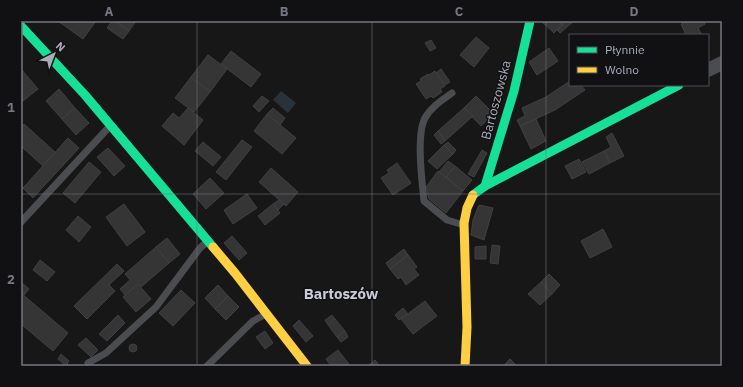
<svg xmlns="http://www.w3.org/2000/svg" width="743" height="387" viewBox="0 0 743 387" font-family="'IBM Plex Sans',sans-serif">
<rect width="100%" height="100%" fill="#171717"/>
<polygon fill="#2a3239" points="281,91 296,103 288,113 273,100"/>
<g fill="#353536" stroke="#3f4043">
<polygon points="58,21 96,21 83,39"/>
<polygon points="112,21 115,21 129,31 123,39 107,28"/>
<polygon points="115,21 136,21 129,31"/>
<polygon points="541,21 558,21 562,25 554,33"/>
<polygon points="563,21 574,21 560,33 557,30 563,25 561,23"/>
<polygon points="685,21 704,21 705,24 698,28 702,35 686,35 681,24"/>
<polygon points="476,37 489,48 474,67 460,55"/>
<polygon points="431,40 436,48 430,51 425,43"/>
<polygon points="549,48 558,61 537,75 529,62"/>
<polygon points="231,51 261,74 251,87 221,64"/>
<polygon points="208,55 227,69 210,92 191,77"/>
<polygon points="21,69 38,89 23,101 21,99"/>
<polygon points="441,69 450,82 445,85 436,73"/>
<polygon points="435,71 445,86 440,89 442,92 433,98 431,96 426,99 416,84 421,81 420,79 428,74 429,75"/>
<polygon points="191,77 210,92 194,112 175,98"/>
<polygon points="570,81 570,85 581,85 585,90 555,110 520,126 517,120 525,116 522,108 546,97"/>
<polygon points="59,89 75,108 62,119 46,101"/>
<polygon points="262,96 269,101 259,112 253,106"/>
<polygon points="476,96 494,114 481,126 464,108"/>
<polygon points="75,108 89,123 76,135 62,119"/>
<polygon points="188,108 203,120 184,145 162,126 173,113 179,118"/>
<polygon points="273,108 285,118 280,125 267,114"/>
<polygon points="464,108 473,116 445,141 438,131"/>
<polygon points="267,114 296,138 282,154 254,131"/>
<polygon points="536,119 546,141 531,149 520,126"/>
<polygon points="24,124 55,152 43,166 21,146 21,127"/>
<polygon points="438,131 445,141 441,144 434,135"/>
<polygon points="612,133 624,156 610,163 604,151 611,147 606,137"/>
<polygon points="68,138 79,148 33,198 23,188"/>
<polygon points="242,140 252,147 226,180 216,172"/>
<polygon points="203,142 221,157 213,166 195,151"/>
<polygon points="448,142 456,150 453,154 444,145"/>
<polygon points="444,145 453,154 437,169 428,161"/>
<polygon points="108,148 125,166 114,176 97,157"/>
<polygon points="482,150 487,153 474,177 468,174"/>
<polygon points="604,151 610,163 589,174 582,162"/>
<polygon points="579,159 586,172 572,179 565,166"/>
<polygon points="448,161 455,166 446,177 439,172"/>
<polygon points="89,162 101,172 75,203 63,193"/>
<polygon points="397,163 411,183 393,195 381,178 389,173 387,170"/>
<polygon points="455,166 472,180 463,191 446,177"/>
<polygon points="271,168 298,192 286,206 259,182"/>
<polygon points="438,171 463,191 446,213 429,199 426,187"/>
<polygon points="210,178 224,193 206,209 193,194"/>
<polygon points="247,194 257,208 233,224 224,210"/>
<polygon points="279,200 284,204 278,210 273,204"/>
<polygon points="124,204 145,232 127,246 106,217"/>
<polygon points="273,204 280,213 265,225 258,216"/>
<polygon points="479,205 493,208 484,240 471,235 473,220"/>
<polygon points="78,216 91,227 79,242 66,230"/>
<polygon points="603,229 612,247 590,258 581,241"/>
<polygon points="232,236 247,253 239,260 224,243"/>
<polygon points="167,238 180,254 169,263 156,247"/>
<polygon points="492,245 500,246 498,264 490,263"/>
<polygon points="486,246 486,259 475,259 475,247"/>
<polygon points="156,247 169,263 141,287 138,284 125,295 120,289 130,280 125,274"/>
<polygon points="404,249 408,255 390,269 386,263"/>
<polygon points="408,255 417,267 414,269 419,275 406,285 401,277 398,279 390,269"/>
<polygon points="40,260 55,272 47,281 33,270"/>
<polygon points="117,264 124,271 109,285 115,291 87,319 74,306"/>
<polygon points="549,274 560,285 552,294 541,282"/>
<polygon points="541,282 552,294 540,305 528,294"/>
<polygon points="22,283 29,289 24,295 21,293 21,284"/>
<polygon points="138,284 151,299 136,312 123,297"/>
<polygon points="218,285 228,296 215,309 205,298"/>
<polygon points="181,290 195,303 173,326 159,313"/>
<polygon points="21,293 68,333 53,351 21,324"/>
<polygon points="228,296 239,307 226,320 215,309"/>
<polygon points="425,301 437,316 413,334 401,319"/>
<polygon points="403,308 408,314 399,320 395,315"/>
<polygon points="118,315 125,323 107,341 99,334"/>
<polygon points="332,315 335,319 328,325 325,320"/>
<polygon points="335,319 345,331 337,337 328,325"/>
<polygon points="299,320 313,336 306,342 293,326"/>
<polygon points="265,331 273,343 265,349 256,337"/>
<polygon points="345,331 348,337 341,342 337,337"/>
<polygon points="86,338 98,350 91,357 78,345"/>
<circle cx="133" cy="348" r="4"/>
<polygon points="338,350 349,364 345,366 331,366 326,359"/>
<polygon points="61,354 69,361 66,366 58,359"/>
<polygon points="510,359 517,366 503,366"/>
<polygon points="375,360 380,366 370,366 369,365"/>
</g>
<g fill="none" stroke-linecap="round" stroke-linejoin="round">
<g stroke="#4b4c50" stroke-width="7">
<path d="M 452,93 C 442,100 431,107 425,118 C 416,135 422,181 424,201 L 447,220 L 464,225"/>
<polyline points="21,222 110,126"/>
<polyline points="88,363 106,353 156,307 200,248 208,241"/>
<polyline points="207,366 253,321 266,314"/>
</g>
<polyline stroke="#4b4c50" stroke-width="14" points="708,70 722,63"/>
<g stroke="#16e098" stroke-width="9">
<polyline points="21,26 85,95 213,247"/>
<polyline points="485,186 514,91 530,21"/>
<polyline points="473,195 485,186 679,85"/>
</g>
<g stroke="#ffcf43" stroke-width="9">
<polyline points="213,247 235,273 307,366"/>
<polyline points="465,366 467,327 464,223 467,208 473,195"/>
</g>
</g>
<path fill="none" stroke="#757880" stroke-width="1" stroke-opacity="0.55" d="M 197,21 L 197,366M 372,21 L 372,366M 546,21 L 546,366M 21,194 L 722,194"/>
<g text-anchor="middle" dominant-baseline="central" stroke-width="3" stroke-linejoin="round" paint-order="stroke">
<g font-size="13" fill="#a8adb8" stroke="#111113">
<text transform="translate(496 100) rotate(-75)">Bartoszowska</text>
</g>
<g font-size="15" font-weight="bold" fill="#c9ccd4" stroke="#111113">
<text x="341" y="293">Bartoszów</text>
</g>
</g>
<rect width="743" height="387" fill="none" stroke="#111113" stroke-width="44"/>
<rect x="569" y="34" width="140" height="52" fill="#111113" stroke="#4d4f55"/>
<rect x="577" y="47" width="20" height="6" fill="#16e098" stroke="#4d4f55"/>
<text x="605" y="54" font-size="12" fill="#a8adb8">Płynnie</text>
<rect x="577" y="67" width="20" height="6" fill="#ffcf43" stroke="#4d4f55"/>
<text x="605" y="74" font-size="12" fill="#a8adb8">Wolno</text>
<g transform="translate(54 54) rotate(42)" stroke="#111113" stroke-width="3" paint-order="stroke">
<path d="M0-3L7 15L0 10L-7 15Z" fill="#a8adb8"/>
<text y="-6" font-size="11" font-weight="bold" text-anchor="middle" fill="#a8adb8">N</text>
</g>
<rect x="22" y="22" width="699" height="343" fill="none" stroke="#757880" stroke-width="1.5"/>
<g font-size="13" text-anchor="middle" font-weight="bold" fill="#757880">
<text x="109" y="16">A</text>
<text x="284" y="16">B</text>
<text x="459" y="16">C</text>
<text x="634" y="16">D</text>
<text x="11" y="112">1</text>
<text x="11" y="284">2</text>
</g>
</svg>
